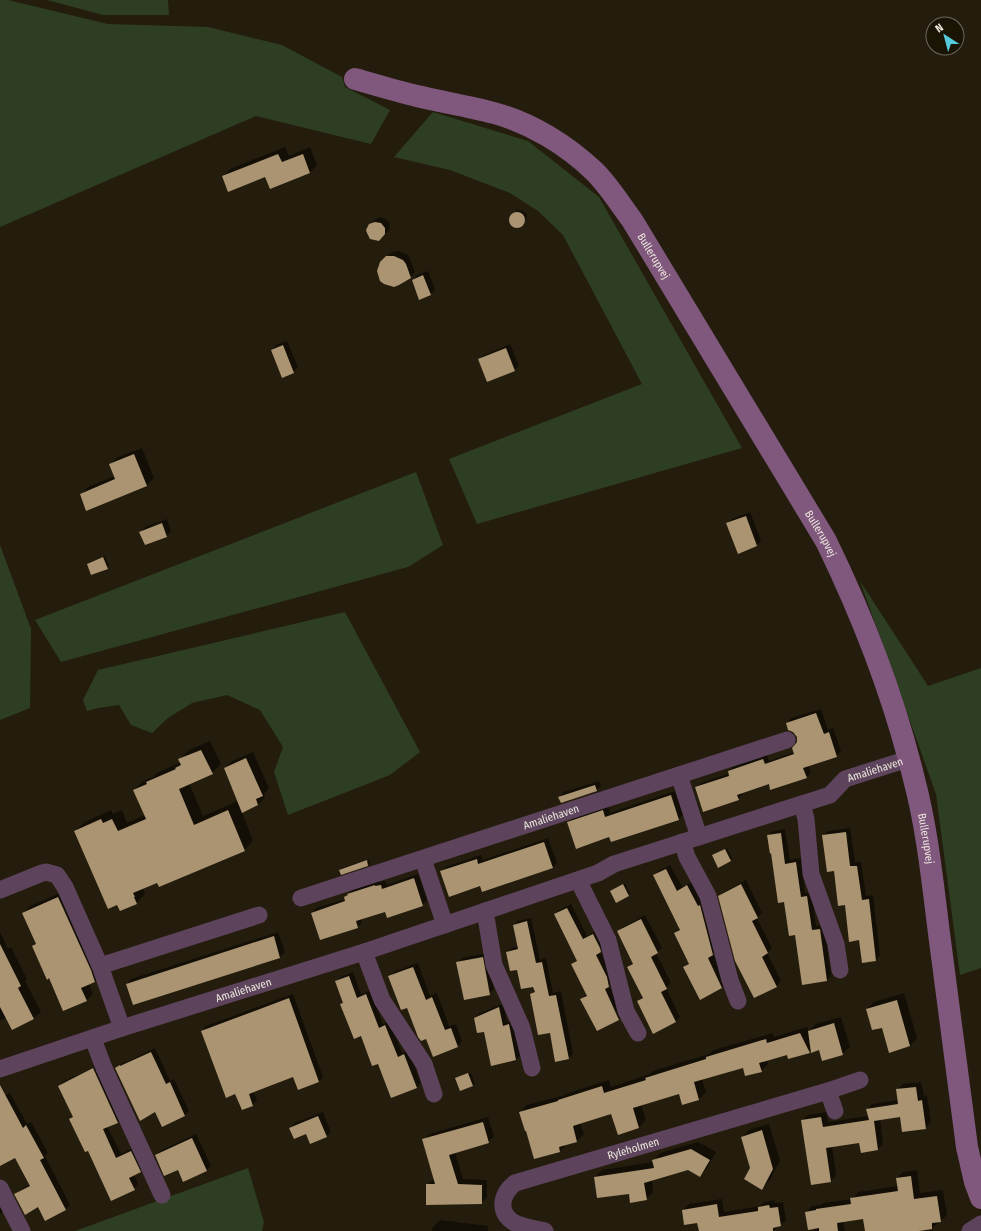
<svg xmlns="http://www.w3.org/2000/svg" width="981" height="1231" viewBox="0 0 981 1231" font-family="'Fira Sans Condensed',sans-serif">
<rect width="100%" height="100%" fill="#241d0d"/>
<g fill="#2e3e22">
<polygon points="0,0 8,0 108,24 208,27 282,45 342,77 345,87 390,110 371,144 256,116 0,227"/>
<polygon points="47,0 168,0 169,15 103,15"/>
<polygon points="433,112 528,141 599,197 742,448 477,524 449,459 642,384 563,235 538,211 510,193 450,170 394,157"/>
<polygon points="416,472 443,545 408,567 61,662 35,620"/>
<polygon points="0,545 31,629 30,708 0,720"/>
<polygon points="860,581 928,686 981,668 981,968 960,975 936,794"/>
<polygon points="345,612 420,752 390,775 288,815 274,772 283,747 260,710 227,695 192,703 168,718 152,733 131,725 119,705 98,708 87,711 83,700 98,670"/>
<polygon points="248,1168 264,1222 262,1231 75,1231"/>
</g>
<g fill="#0007">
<polygon points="285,147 289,156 310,147 317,165 310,172 270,187 266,176 223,177 230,169"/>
<polygon points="517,210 523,211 526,213 527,216 525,222 520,227 516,227 512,224 510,219 512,215"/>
<polygon points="380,217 383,218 388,220 389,223 390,228 384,236 370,225 375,220"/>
<polygon points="399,251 408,255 410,259 415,272 410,277 386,257 392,252"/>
<polygon points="428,271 435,289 431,294 413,280 417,275"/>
<polygon points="287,341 298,367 293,372 272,350 276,345"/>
<polygon points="510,344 519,366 514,371 479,360 484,355"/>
<polygon points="142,448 154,478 146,486 81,494 88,487 115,476 110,464 118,457"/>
<polygon points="750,512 761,541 757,545 727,524 732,519"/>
<polygon points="167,519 171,531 167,536 145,544 141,532 145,527"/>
<polygon points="105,556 109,566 107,568 88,564 90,562"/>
<polygon points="821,709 828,730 833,728 841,751 836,756 808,765 811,773 806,777 769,783 742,793 743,794 738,799 696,788 701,783 730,773 729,771 733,767 767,755 769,761 795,752 798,743 798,737 787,723 791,718"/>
<polygon points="210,741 221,764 212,773 189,783 203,816 238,801 225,768 232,761 253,752 269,788 264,794 265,797 258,805 242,812 253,841 244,850 143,888 145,894 136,903 75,831 85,822 111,810 113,814 122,810 127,823 145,815 134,790 143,781 153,777 157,773 181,762 179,760 189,750"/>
<polygon points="599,781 601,786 596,790 560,797 564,792"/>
<polygon points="675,791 683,815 678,819 610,836 568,822 573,818 608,806 610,813"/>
<polygon points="850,828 855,862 861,862 866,896 873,895 880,955 876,960 863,962 860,939 845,904 823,835 828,831"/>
<polygon points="785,829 790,860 801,858 805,893 812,892 816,926 824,925 831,976 826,981 796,934 772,852 768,835 773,831"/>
<polygon points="548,838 557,863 552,868 481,885 441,871 446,867 481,855 483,860"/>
<polygon points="727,848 732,858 730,860 713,855"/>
<polygon points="369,859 370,863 368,865 340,870 342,868"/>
<polygon points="670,865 682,887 692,882 702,903 717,950 713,954 726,983 722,988 700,998 685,967 690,962 675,933 680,928 655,875 659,871"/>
<polygon points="418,874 427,900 422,905 386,910 361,919 362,922 357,927 312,913 316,908 346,899 345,897 353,889 379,881 380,882 385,881 387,885"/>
<polygon points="746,880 762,913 757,918 772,948 767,953 781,981 777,986 755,997 719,896 724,892"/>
<polygon points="625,883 630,894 628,896 611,891"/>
<polygon points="65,891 101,975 95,982 89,984 93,994 86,1001 50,977 33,946 36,943 23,913 30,906"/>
<polygon points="571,904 587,936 597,930 605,947 600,951 611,973 613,981 609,986 623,1014 619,1019 597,1030 582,999 587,994 572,964 577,960 555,915 559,910"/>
<polygon points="645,915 662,948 656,953 671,983 666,988 680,1017 676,1021 654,1032 638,1001 643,996 628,967 633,962 618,932 623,927"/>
<polygon points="531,918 540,960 546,958 553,993 561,991 573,1054 569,1058 550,1032 531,995 535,990 534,986 518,969 507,952 512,948 519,946 514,925 518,921"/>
<polygon points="0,932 8,949 11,947 27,979 25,981 41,1012 34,1018 12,1029 7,1018 0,1020"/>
<polygon points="278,932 285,952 280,957 133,1004 127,984 131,979"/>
<polygon points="487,953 494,989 489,994 458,963 462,958"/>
<polygon points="418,963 430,996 437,993 449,1026 456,1024 462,1041 458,1046 434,1055 427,1038 390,977 394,972"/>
<polygon points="353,972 361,994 370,991 383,1024 390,1021 402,1053 408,1050 421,1083 416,1088 379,1062 341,1004 344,1002 336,981 341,977"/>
<polygon points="904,993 917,1038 910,1046 867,1009 874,1002"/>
<polygon points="293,994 323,1077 319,1081 298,1088 293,1075 253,1091 257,1100 253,1105 243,1109 235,1092 202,1031 206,1026"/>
<polygon points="503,1004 507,1022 513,1020 520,1055 516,1060 485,1031 475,1018 480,1013"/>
<polygon points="841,1017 850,1047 842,1054 819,1049 811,1050 810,1052 789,1058 788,1054 767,1060 768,1064 761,1071 743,1067 702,1079 706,1092 699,1099 679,1093 641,1105 646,1120 639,1127 618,1134 611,1113 580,1123 584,1134 577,1141 567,1144 560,1151 535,1158 520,1112 527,1105 565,1095 566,1094 609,1080 611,1087 650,1074 653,1071 709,1054 714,1050 773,1033 774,1037 807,1027 809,1031 816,1024"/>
<polygon points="155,1048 170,1081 174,1079 189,1111 185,1115 163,1125 156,1111 116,1068 124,1062 125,1063"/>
<polygon points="98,1065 122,1117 117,1122 107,1126 121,1154 135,1147 144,1167 140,1171 134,1175 138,1184 134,1189 88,1150 70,1119 74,1116 59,1086 63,1082"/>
<polygon points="471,1073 475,1084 473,1086 458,1078"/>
<polygon points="921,1082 924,1096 927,1095 931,1122 926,1128 901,1116 880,1119 883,1144 878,1149 860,1142 832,1146 836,1175 831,1181 812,1184 802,1120 808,1115 827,1112 828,1122 868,1116 867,1110 872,1104 899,1100 897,1090 903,1084"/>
<polygon points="10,1093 27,1124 31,1122 48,1153 45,1156 70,1205 66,1209 45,1219 38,1206 15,1194 20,1190 30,1184 16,1157 0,1164 0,1098"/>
<polygon points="323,1112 331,1132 326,1136 290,1128 295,1123"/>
<polygon points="488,1117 494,1136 488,1142 455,1152 463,1179 487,1180 487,1197 481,1203 427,1185 434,1179 423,1140 429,1134"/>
<polygon points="769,1124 780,1161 769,1181 762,1188 751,1168 742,1137 749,1130"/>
<polygon points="196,1134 211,1166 207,1170 178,1169 156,1156 160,1151"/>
<polygon points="698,1142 716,1152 707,1168 700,1175 688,1169 652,1180 653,1192 646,1199 595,1177 602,1170 653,1162 653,1161 660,1153"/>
<polygon points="917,1170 920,1193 943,1190 947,1215 932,1228 912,1231 866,1231 864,1218 843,1221 845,1231 815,1231 806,1212 812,1206 821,1205 823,1203 852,1199 858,1192 898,1186 897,1178 903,1172"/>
<polygon points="0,1197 6,1209 0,1214"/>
<polygon points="722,1199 724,1212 760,1206 764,1202 774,1200 775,1203 783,1202 786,1220 773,1231 700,1231 698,1222 683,1210 689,1204"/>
<polygon points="440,1220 488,1226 488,1231 432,1231 433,1227"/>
</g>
<g fill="#aa9472">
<polygon points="278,154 282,162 303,154 310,173 270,189 265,177 228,192 222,176"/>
<circle cx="517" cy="220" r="8"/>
<polygon points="375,222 381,223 385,228 385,234 379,241 370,239 367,233 366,230 369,224"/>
<polygon points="386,256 394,256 403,260 406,264 411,278 399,285 394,287 384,284 380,281 377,271 380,262"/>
<polygon points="423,275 431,295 419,300 412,280"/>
<polygon points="283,345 294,373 282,378 271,350"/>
<polygon points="506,348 515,371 487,382 478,359"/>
<polygon points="134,454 147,486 86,511 80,494 115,479 109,464"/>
<polygon points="746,516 757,546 738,554 726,523"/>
<polygon points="162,523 167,537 145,545 139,532"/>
<polygon points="103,557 108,569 91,575 87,564"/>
<polygon points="816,713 824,734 829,732 837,757 803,768 807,778 770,790 769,784 737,795 739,800 703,812 695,787 729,776 728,771 763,759 765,764 794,754 792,748 797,742 797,737 793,732 788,730 786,723"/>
<polygon points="201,750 213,774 179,789 194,825 228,810 245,851 159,887 157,883 133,893 135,897 134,897 137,904 120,911 117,905 108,909 74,831 101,819 103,823 112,819 118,831 146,819 133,790 147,784 146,782 176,769 175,768 181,765 178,759"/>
<polygon points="246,758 263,796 256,799 258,805 242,813 224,768"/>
<polygon points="595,785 597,791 561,803 558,797"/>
<polygon points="671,795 679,820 611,842 609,837 576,849 567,822 603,810 605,817"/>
<polygon points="846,832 850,866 857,866 862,900 869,899 876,961 862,963 859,940 849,942 845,905 838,906 834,871 827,872 822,835"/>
<polygon points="781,833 785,864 796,862 801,897 807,896 812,930 820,929 827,981 802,985 795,935 789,936 784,902 778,903 771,853 770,854 767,835"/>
<polygon points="544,842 553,868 482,892 480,886 449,897 440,871 477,859 478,864"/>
<polygon points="725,849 731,861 718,868 712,855"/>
<polygon points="367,860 368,866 341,875 339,870"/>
<polygon points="666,869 677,891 687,885 698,906 700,905 713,955 708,958 722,988 700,1000 683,967 689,964 674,933 680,930 653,875"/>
<polygon points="414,878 423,906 387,918 385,912 356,921 358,928 320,940 311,913 345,901 344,897 348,895 347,894 375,885 375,886 381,885 382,889"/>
<polygon points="623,884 629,896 616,903 610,891"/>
<polygon points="741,884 758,918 752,921 768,953 762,957 777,987 754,998 735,961 718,896"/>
<polygon points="58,897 91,970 95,982 81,988 87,1001 63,1011 49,978 47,980 32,946 36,944 22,913"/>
<polygon points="567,908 583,939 593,934 600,948 601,952 596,955 607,977 609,987 605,989 619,1020 597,1031 580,999 587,996 571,964 577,961 554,914"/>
<polygon points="641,919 658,953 651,957 667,989 661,992 676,1022 653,1034 637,1001 643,998 627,967 633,964 617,931"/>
<polygon points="527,921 536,963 542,962 549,996 556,995 569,1059 555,1062 550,1033 538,1035 530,994 535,992 533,987 521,989 517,970 510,971 506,952 518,949 513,925"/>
<polygon points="274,936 280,958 133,1005 126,984"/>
<polygon points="0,944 21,986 18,988 34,1019 12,1030 0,1007"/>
<polygon points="483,957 490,995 464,1000 456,962"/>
<polygon points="413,967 426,1000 432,997 445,1030 451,1028 458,1047 433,1057 426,1039 421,1041 418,1037 407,1008 401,1010 388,976"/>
<polygon points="349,976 357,998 366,994 379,1028 385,1025 398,1057 404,1054 417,1088 391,1098 378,1064 372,1066 361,1036 354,1039 340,1004 343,1003 335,981"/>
<polygon points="289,998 319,1082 298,1090 293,1077 249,1094 253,1106 242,1110 235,1094 226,1098 201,1031"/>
<polygon points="897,1000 910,1046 889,1053 882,1028 872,1030 866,1009"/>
<polygon points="499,1007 503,1026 509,1024 516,1060 491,1066 484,1032 477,1033 474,1018"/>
<polygon points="834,1023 843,1055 822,1061 819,1050 811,1053 808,1031"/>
<polygon points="800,1033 810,1053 788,1059 787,1055 759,1063 762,1072 745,1076 743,1068 694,1082 699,1100 682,1105 679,1094 633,1108 639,1128 618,1135 611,1114 573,1126 577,1142 559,1147 560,1152 534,1159 526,1131 525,1131 519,1112 558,1101 558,1100 602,1086 604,1093 646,1080 645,1078 706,1059 706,1057 766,1039 767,1043"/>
<polygon points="151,1052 166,1084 170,1082 185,1116 162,1127 155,1112 140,1121 115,1068 120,1065 120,1066"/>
<polygon points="93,1068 118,1123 103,1129 116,1158 131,1151 141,1172 129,1178 135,1190 111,1201 88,1151 85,1152 69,1119 73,1117 58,1086"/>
<polygon points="468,1073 473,1086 460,1091 455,1078"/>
<polygon points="0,1085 23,1128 26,1125 44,1158 40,1160 66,1210 45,1221 38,1207 25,1215 14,1194 30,1186 15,1158 0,1166"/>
<polygon points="916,1087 918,1101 922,1100 926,1129 902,1132 900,1117 874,1121 878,1150 861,1153 859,1143 826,1148 831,1182 811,1185 801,1120 821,1117 823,1127 869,1120 866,1109 898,1104 896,1089"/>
<polygon points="318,1116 327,1137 310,1144 306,1134 294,1139 289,1128"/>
<polygon points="483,1122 489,1143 449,1155 458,1184 482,1185 482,1204 426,1205 426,1184 435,1184 422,1139"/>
<polygon points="762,1130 773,1169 762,1190 744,1179 750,1168 741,1137"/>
<polygon points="192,1138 207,1171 183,1182 178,1170 164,1176 155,1155"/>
<polygon points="691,1149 710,1160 700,1177 688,1170 644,1183 647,1200 630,1203 629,1194 597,1198 594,1177 654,1168 652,1160"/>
<polygon points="911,1176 914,1199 937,1196 941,1222 932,1223 932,1229 919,1231 865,1231 863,1219 837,1223 838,1231 819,1231 819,1228 808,1230 805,1212 816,1210 816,1209 851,1204 850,1198 898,1191 896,1178"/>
<polygon points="717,1204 719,1217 758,1211 758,1207 769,1205 770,1208 778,1207 781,1226 773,1228 773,1231 699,1231 697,1223 684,1225 682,1210"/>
</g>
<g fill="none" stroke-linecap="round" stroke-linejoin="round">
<g stroke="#5d435b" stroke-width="17">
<polyline points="679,775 699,837"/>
<polyline points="802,804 806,819 811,874 836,944 840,970"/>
<polyline points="682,842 687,857 708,896 730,980 738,1001"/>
<polyline points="423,859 445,925"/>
<polyline points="578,880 608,940 626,1011 638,1033"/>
<polyline points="0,890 42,873 46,872 57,875 65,887 100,966 122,1028"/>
<path id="s1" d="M 301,898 L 787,740"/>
<polyline points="485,911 494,965 522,1028 532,1068"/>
<polyline points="364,952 382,1000 424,1064 434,1094"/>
<polyline points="100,966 259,915"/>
<polyline points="93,1039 104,1068 162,1195"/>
<path id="s2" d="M 0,1069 L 122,1028 L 364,952 L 598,873 L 614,864 L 830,795 L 845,779 L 908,759"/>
<polyline points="828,1091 835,1111"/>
<polyline points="0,1188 22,1231"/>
<path id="s3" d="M 545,1231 C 536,1229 526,1227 517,1224 C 497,1215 500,1195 515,1183 L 828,1091 L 860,1080"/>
<polyline points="970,1231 981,1224"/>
</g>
<path stroke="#80577d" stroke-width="22" id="s4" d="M 355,79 C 376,85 396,91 417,96 C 442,102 468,106 494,113 C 531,123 567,145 595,172 C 609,186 620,204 632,220 L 826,541 C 863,617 894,697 914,779 C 928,832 933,887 940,941 C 949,1010 958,1078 967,1147 L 975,1182 L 981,1198"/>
</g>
<g text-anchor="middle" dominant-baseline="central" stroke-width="4" stroke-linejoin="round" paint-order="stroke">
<g font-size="11" fill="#ebe7dc" stroke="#1a1405">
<text stroke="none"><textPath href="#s4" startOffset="364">Bullerupvej</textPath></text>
<text stroke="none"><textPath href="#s4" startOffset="688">Bullerupvej</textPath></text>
<text stroke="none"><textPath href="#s2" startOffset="928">Amaliehaven</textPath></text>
<text stroke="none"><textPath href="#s1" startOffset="263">Amaliehaven</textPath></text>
<text stroke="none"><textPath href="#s4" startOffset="1012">Bullerupvej</textPath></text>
<text stroke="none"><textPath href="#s2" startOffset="256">Amaliehaven</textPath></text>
<text stroke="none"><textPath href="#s3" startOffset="203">Ryleholmen</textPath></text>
</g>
</g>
<g transform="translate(945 36) rotate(324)"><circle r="19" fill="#1a1405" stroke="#6e685b"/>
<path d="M0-3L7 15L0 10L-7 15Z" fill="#53cbda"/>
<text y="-6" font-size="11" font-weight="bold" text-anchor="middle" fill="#ebe7dc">N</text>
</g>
</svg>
